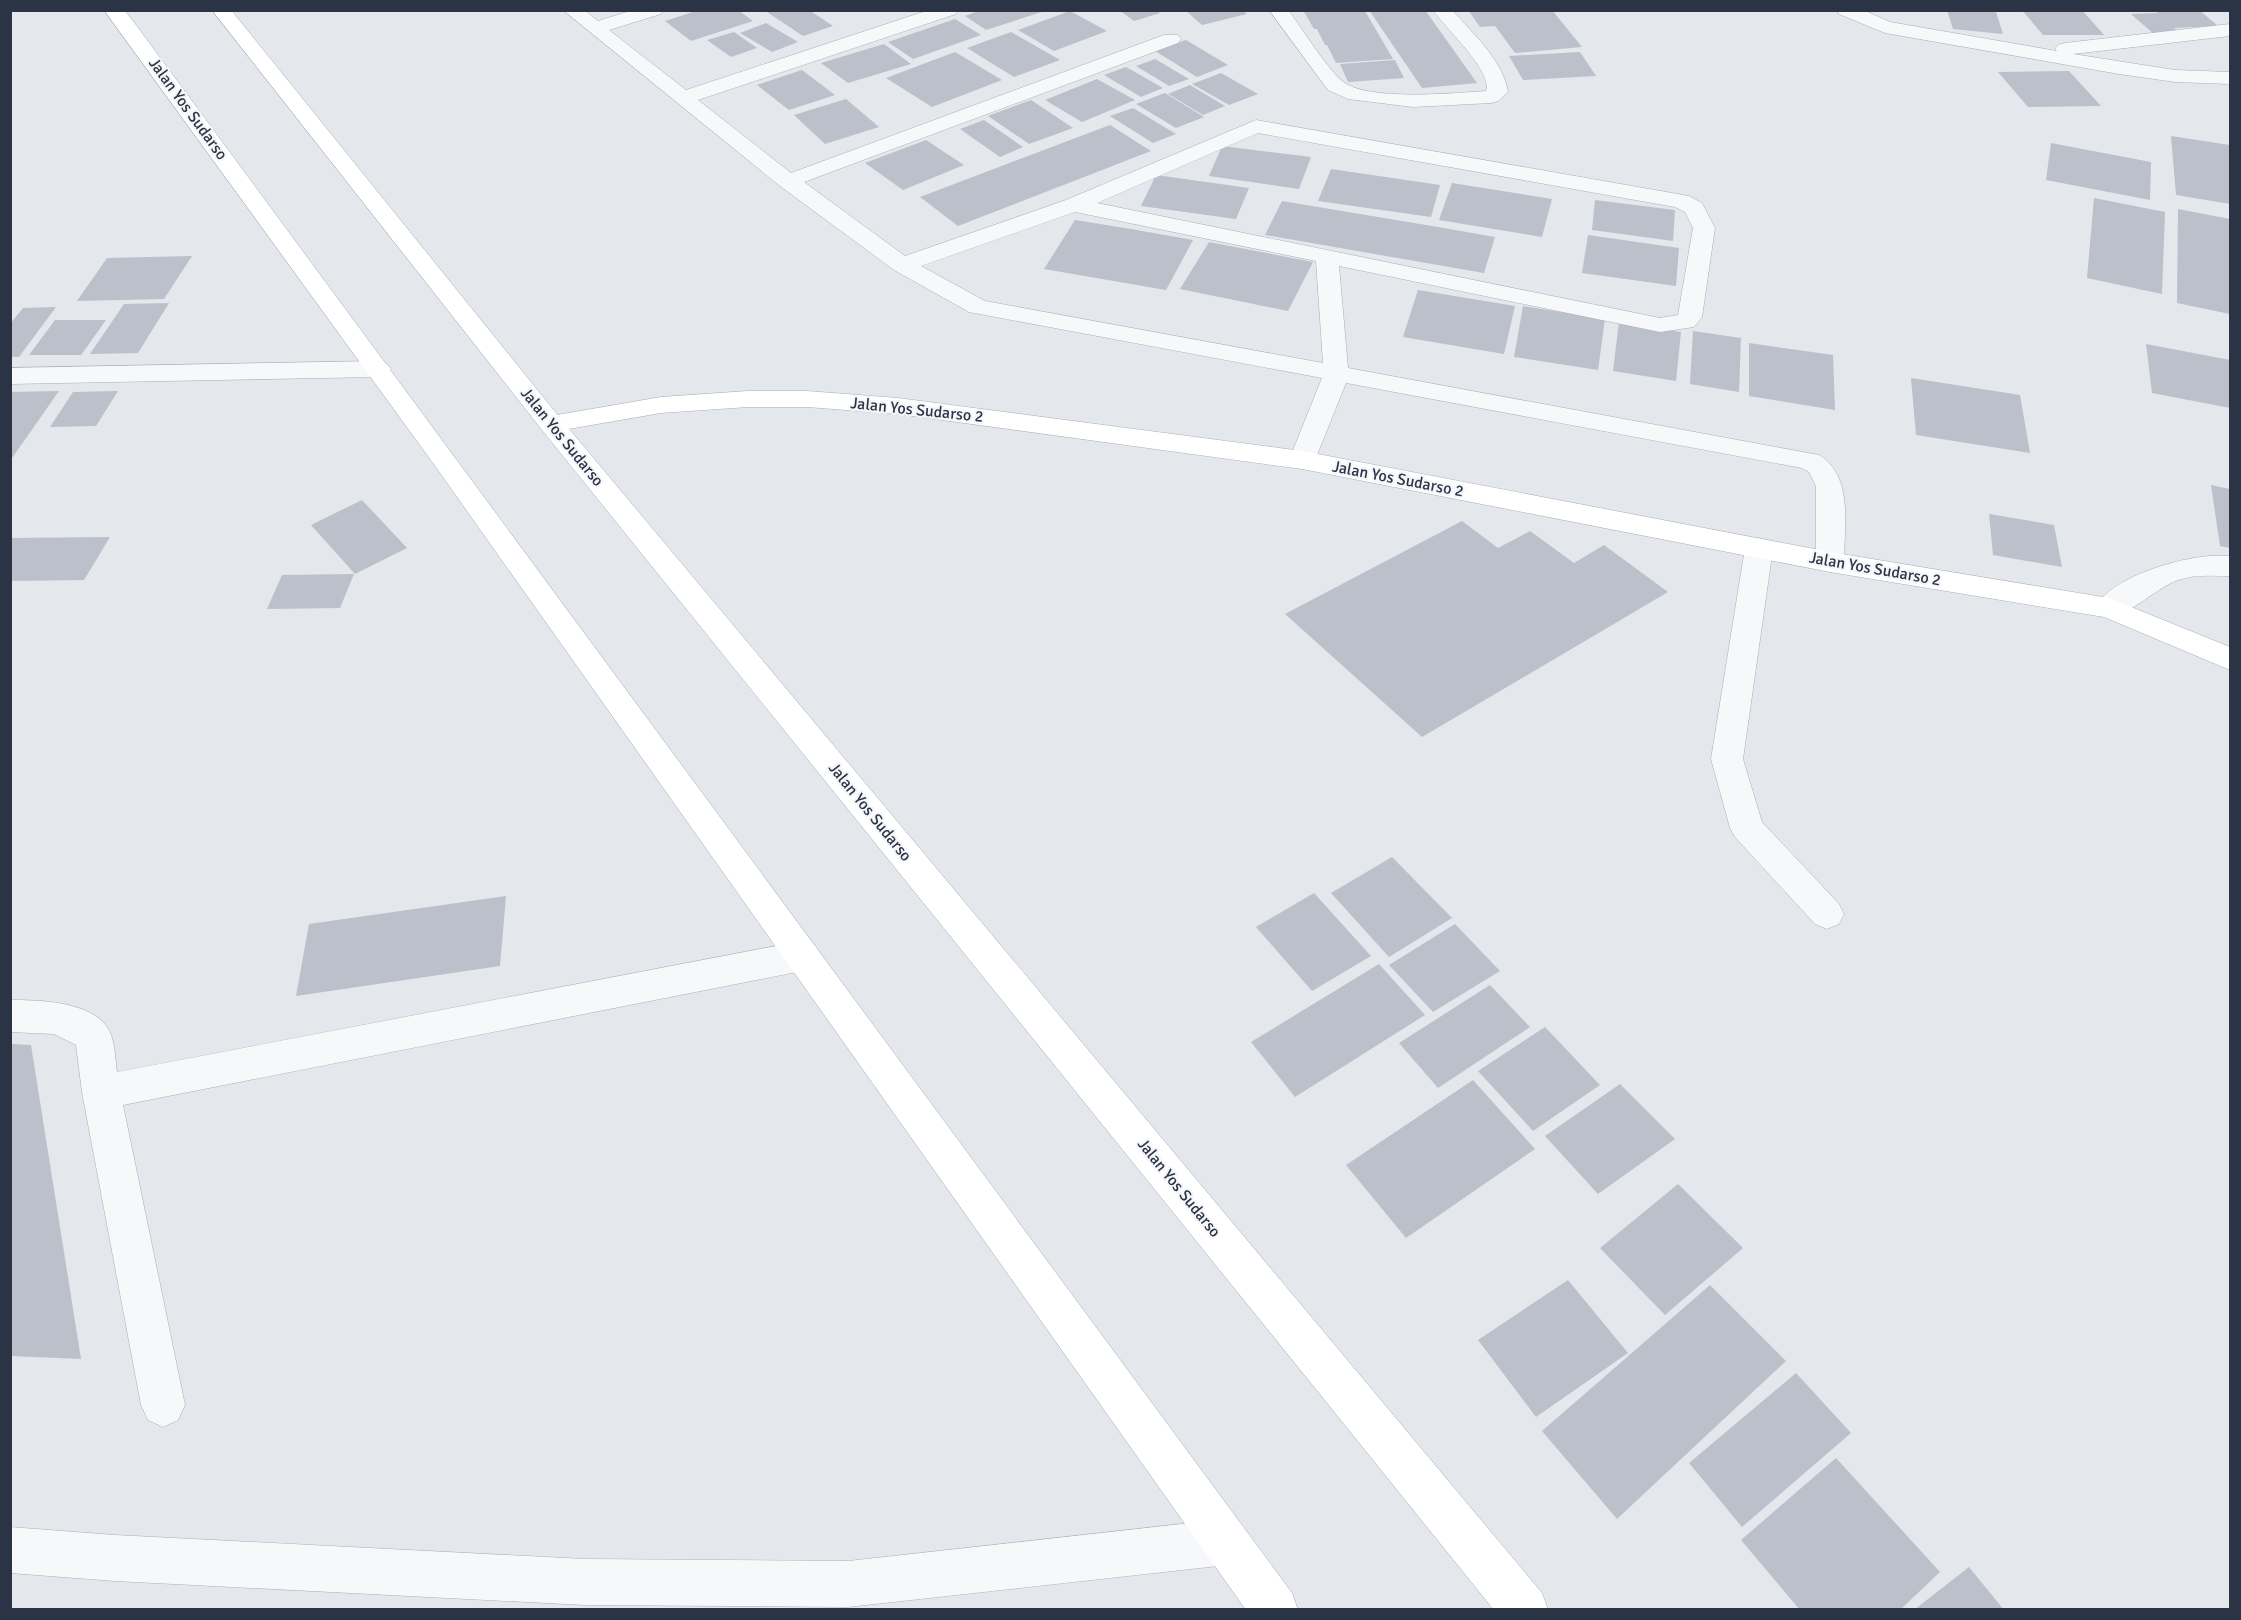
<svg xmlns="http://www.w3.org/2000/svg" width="2241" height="1620" viewBox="0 0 2241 1620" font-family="Signika,sans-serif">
<rect width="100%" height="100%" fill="#e4e7ec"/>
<g fill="#bbc0ca">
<polygon points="699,10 738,10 753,21 691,41 665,21"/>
<polygon points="764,10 809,10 833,26 803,36"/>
<polygon points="981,10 1045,10 1045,11 986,30 965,16"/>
<polygon points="1119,10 1156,10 1160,13 1134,21"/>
<polygon points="1185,10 1242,10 1247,14 1202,25"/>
<polygon points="1303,10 1365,11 1393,59 1336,63 1327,45 1325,45 1317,29 1314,29"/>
<polygon points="1369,10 1425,10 1477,83 1422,88"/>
<polygon points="1468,10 1552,10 1582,47 1515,53 1495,26 1480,27"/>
<polygon points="1947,10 1996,12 2003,34 1953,29"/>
<polygon points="2022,10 2082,10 2104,35 2043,35"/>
<polygon points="2155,10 2199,10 2218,26 2174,28 2181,34 2155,35 2131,14 2158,13"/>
<polygon points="1070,11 1107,31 1054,51 1018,30"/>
<polygon points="955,19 981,35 913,59 888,42"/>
<polygon points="766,23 798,42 772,52 740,33"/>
<polygon points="734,32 757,48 731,57 707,40"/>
<polygon points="1011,32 1060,60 1014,77 967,48"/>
<polygon points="1186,40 1228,65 1197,77 1155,51"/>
<polygon points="884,44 911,64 848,83 821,63"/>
<polygon points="955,52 1002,80 932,107 886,78"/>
<polygon points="1580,52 1596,76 1523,80 1509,56"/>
<polygon points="1155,59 1189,79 1169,86 1136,66"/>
<polygon points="1395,60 1404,78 1348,82 1340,64"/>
<polygon points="1126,67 1163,88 1141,97 1104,75"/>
<polygon points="802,70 835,95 789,110 757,85"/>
<polygon points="2069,71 2101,106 2028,107 1998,72"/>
<polygon points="1221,73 1258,94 1229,105 1192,84"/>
<polygon points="1097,79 1135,100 1082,122 1045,100"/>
<polygon points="1190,85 1225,106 1203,115 1168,94"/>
<polygon points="1165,93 1204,117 1176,128 1136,104"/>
<polygon points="846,99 879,127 825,144 794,115"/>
<polygon points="1031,100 1073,128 1029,144 988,116"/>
<polygon points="1133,108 1176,134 1153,143 1110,116"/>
<polygon points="984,120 1023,147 1000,157 960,129"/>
<polygon points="1110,125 1151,151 958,226 920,197"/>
<polygon points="2171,136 2230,145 2230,204 2176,195"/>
<polygon points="926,140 964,165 903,190 865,163"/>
<polygon points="2051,143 2151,162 2150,200 2046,180"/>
<polygon points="1222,146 1311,157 1299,189 1209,176"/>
<polygon points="1331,169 1440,185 1431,217 1318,201"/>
<polygon points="1156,175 1249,188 1236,219 1141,206"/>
<polygon points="1452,183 1552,199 1542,237 1439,220"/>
<polygon points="2094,198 2165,212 2162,294 2087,278"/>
<polygon points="1595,200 1675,210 1673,241 1592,230"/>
<polygon points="1282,201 1438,227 1495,237 1484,273 1265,235"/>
<polygon points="2178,209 2230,219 2230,314 2177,303"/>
<polygon points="1075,220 1131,229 1193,240 1166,290 1044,269"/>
<polygon points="1588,235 1679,248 1676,286 1582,273"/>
<polygon points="1209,242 1313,262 1288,311 1180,289"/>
<polygon points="192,256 164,299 77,301 107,258"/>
<polygon points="1418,290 1515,306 1504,354 1403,337"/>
<polygon points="169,303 138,353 90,354 124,304"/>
<polygon points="1523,306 1605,319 1598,370 1514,357"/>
<polygon points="56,307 19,357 10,357 10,324 23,308"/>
<polygon points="55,320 106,320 81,355 29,355"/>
<polygon points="1619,322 1681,332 1676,381 1613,371"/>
<polygon points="1693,331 1741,338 1739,392 1690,384"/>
<polygon points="1749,343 1833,355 1835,410 1749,396"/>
<polygon points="2146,344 2230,360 2230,408 2152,393"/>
<polygon points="1911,378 2020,395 2030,453 1916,435"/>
<polygon points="59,391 10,461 10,392"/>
<polygon points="118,391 96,426 50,427 73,392"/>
<polygon points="2211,485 2230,489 2230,548 2220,546"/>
<polygon points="362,500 407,548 355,574 311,525"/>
<polygon points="1989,514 2054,525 2062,567 1993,555"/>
<polygon points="1462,521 1498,548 1530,531 1574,563 1604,545 1668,592 1422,737 1285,614"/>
<polygon points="110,537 84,580 10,581 10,538"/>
<polygon points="354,574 340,608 267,609 282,575"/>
<polygon points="1392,857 1452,918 1389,957 1331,893"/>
<polygon points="1314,893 1371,956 1312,991 1256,927"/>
<polygon points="506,896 500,966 296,996 309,924"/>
<polygon points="1455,924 1500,971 1433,1012 1389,965"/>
<polygon points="1379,964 1425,1015 1295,1097 1251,1042"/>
<polygon points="1490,985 1530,1027 1438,1088 1399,1043"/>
<polygon points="1545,1027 1600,1085 1533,1131 1478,1071"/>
<polygon points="10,1044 31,1045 81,1359 10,1356"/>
<polygon points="1473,1080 1535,1149 1406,1238 1346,1165"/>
<polygon points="1620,1084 1675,1139 1598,1194 1545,1136"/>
<polygon points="1678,1184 1743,1248 1665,1315 1600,1248"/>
<polygon points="1568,1280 1628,1353 1536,1417 1478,1340"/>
<polygon points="1710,1285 1786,1361 1617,1519 1542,1431"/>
<polygon points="1796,1373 1851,1433 1742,1527 1689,1463"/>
<polygon points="1836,1458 1940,1572 1900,1610 1800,1610 1741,1540"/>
<polygon points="1969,1567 2004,1610 1914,1610"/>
</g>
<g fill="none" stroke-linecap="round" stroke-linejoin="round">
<g stroke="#a9aeb7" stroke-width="1">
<g id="service">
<polygon points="378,361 387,364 391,369 387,374 378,377 10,384 10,368"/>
<polygon points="1759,538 1769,541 1773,548 1743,759 1762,822 1839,904 1844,914 1839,924 1827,929 1815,924 1735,837 1730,828 1711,759 1745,548 1749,541"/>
<path d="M 802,941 L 815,945 L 820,956 L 815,967 L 802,971 L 123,1105 L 185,1405 L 178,1420 L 163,1427 L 148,1420 L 141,1405 L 82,1092 L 76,1045 L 54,1034 L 10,1032 L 10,1000 C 38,1000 89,1001 107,1027 C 115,1038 115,1058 117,1072 Z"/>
<polygon points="1227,1519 1243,1526 1250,1542 1243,1558 1227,1565 848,1607 585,1605 115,1581 10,1573 10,1527 115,1535 585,1559 848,1561"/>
</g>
</g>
<g stroke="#a9aeb7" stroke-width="1">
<g id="minor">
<path d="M 563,10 L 584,10 L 598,21 L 633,10 L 663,10 L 661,14 L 609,30 L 686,90 L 929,10 L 958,10 L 956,14 L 698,100 L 791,173 L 1164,35 L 1178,35 L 1181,39 L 1178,43 L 804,182 L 905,256 L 1066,200 L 1256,120 L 1689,196 L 1702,203 L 1715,228 L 1702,317 L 1694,327 L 1660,332 L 1339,266 L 1348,368 L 1819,455 C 1854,476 1844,527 1844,562 L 1840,569 L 1830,572 L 1820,569 L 1816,562 L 1816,486 L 1809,472 L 1802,468 L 1346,383 L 1315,460 L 1311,466 L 1302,469 L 1293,466 L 1289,460 L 1322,378 L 969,312 L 894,270 L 780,186 ZM 1258,133 L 1675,207 L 1685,212 L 1693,228 L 1678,315 L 1660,318 L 1097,203 ZM 1075,212 L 1316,261 L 1323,363 L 985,301 L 921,266 Z"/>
<path d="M 1269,10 L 1288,10 C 1304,31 1323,63 1341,80 C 1363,102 1455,93 1486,91 C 1493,71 1445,28 1433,10 L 1452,10 C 1473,34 1503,60 1508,92 L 1498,101 L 1491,103 L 1413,107 L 1348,99 L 1328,90 Z"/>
<polygon points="1837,10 1863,10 1890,22 2057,51 2055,49 2058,45 2065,43 2230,24 2230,36 2073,54 2175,70 2230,72 2230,84 2175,82 2119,74 1885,33 1839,14"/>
<path d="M 2211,556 L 2230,556 L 2230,576 C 2213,576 2195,574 2178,580 C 2153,589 2124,623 2099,615 L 2094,608 C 2112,577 2177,558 2211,556 Z"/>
</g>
</g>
<g stroke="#a9aeb7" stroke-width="1">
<polygon id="secondary" points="748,391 807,391 898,398 1302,451 1830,552 2109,598 2230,647 2230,670 2104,617 1830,572 1302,469 898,414 807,407 748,407 661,413 551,432 542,430 538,424 542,418 551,416 661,397"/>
</g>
<g stroke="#a3abb8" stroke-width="1">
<g id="primary">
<polygon points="104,10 124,10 133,21 1292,1593 1298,1610 1246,1610 433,463"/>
<polygon points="212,10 231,10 560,418 1542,1593 1548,1610 1494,1610 542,430"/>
</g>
</g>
<use href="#service" fill="#f7f8fa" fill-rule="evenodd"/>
<use href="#minor" fill="#f7f8fa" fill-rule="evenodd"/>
<use href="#secondary" fill="#fff" fill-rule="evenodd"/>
<use href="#primary" fill="#fff" fill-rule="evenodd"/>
</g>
<g text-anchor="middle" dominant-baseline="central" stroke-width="4.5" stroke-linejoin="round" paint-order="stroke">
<g font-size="16" fill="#2b3445" stroke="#f4f6f9">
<text transform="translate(188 109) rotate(54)">Jalan Yos Sudarso</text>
<text transform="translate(917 410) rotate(6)">Jalan Yos Sudarso 2</text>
<text transform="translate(562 437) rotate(51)">Jalan Yos Sudarso</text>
<text transform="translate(1398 479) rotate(11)">Jalan Yos Sudarso 2</text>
<text transform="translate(1875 569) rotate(10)">Jalan Yos Sudarso 2</text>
<text transform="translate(870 812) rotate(51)">Jalan Yos Sudarso</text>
<text transform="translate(1179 1188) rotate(51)">Jalan Yos Sudarso</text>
</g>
</g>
<rect width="2241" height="1620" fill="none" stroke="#2b3445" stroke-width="24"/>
</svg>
